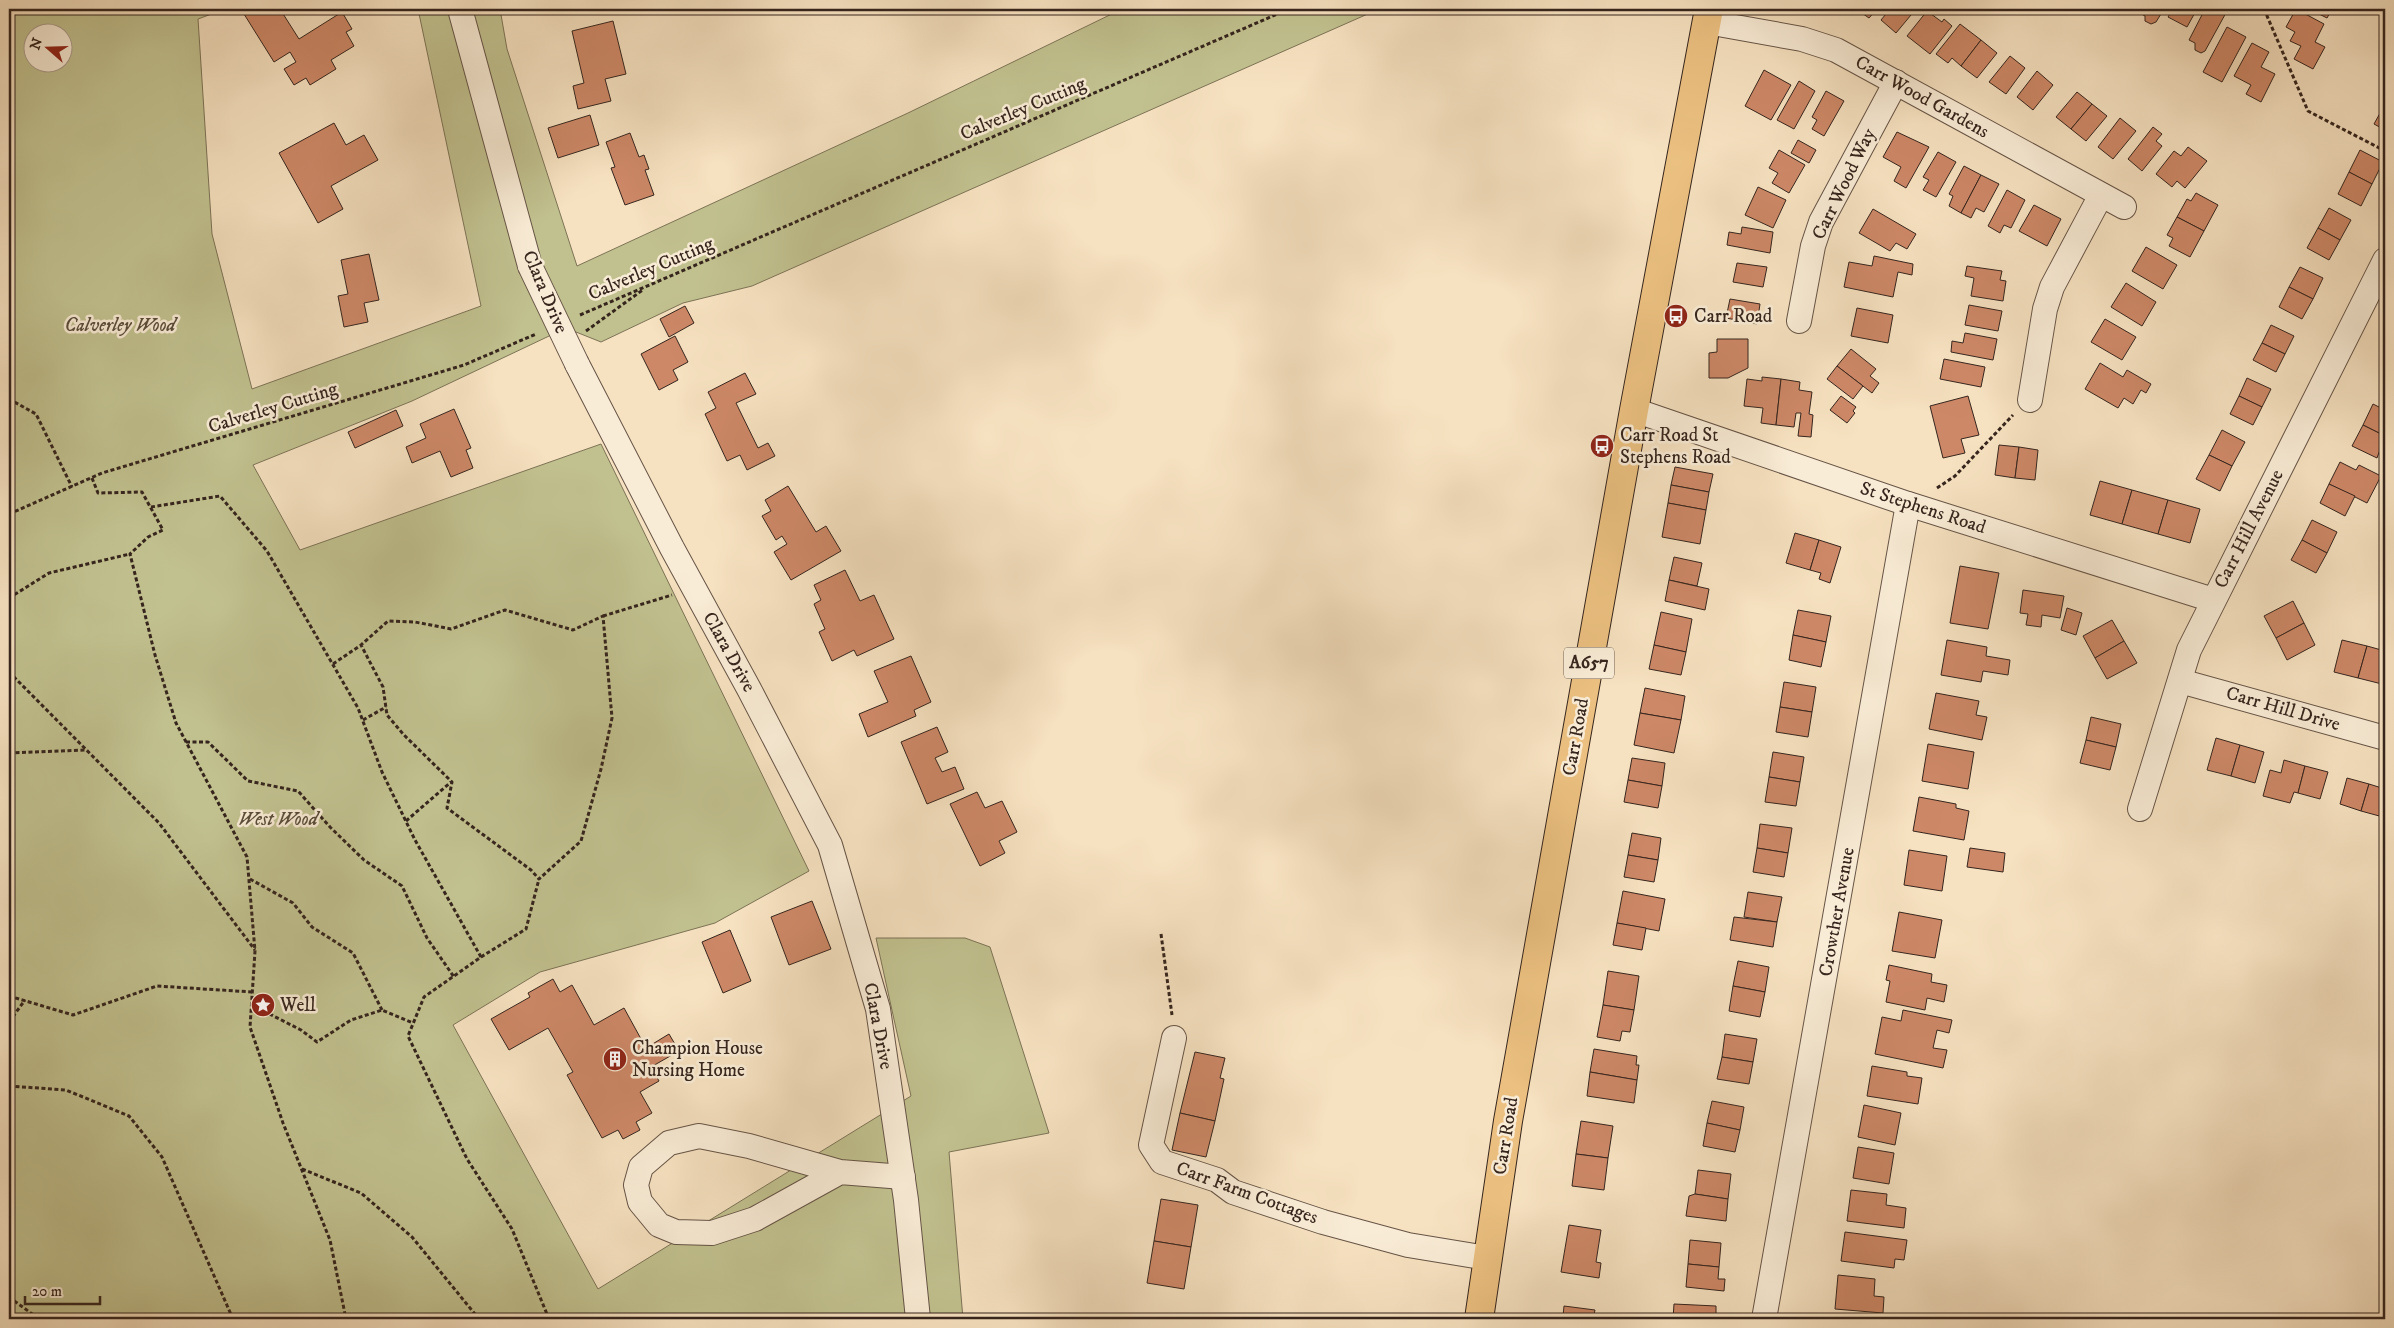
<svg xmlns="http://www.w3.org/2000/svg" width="2394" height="1328" viewBox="0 0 2394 1328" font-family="'IM FELL DW Pica',serif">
<rect width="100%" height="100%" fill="#f6e1c0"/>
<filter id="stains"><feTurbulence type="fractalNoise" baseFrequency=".004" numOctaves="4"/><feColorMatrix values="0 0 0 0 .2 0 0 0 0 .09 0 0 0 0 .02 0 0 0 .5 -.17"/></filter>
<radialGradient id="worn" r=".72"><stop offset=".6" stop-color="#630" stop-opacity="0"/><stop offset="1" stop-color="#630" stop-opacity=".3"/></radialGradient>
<path fill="#c1c18f" stroke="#7c7356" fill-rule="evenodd" d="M 9,9 L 225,9 L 198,19 L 212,234 L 252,389 L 481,306 L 418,9 L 500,9 L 507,49 L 577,266 L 908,113 L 1122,9 L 1379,9 L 752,286 L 683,303 L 601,342 L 566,328 L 412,401 L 253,465 L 300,550 L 601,444 L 809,871 L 715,923 L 540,972 L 453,1025 L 598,1289 L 911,1096 L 876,938 L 965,938 L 990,947 L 1049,1133 L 949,1152 L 963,1319 L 9,1319 ZM 32,32 L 62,32 L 62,62 L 32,62 Z"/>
<g fill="#cd8867" stroke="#36251d">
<polygon points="253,9 280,9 299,39 342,12 352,29 346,32 354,46 331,60 336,69 310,85 306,78 294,85 284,69 296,62 290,52 274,62 244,14"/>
<polygon points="1856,9 1877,9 1869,18"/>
<polygon points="1890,9 1916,9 1896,33 1881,20"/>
<polygon points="2140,9 2164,9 2156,22 2151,24 2145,21 2145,16 2138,12"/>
<polygon points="2173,9 2197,9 2187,27 2168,17"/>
<polygon points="2205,9 2222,9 2227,11 2205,51 2201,53 2195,50 2195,43 2189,40"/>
<polygon points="2296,9 2324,24 2315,42 2325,47 2313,69 2294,59 2301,46 2290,41 2295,32 2286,27"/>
<polygon points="2309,9 2332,9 2327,18"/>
<polygon points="1927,11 1942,22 1944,19 1952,26 1930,54 1907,36"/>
<polygon points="613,21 626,74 605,79 611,101 578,109 573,86 584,83 572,31"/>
<polygon points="1960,24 1981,40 1961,66 1952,58 1948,63 1936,54"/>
<polygon points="2227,27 2246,37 2222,82 2203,72"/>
<polygon points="1981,40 1997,53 1977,78 1961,66"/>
<polygon points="2252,43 2269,52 2261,67 2275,74 2261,102 2246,94 2251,85 2234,76"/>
<polygon points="2010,56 2025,68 2006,94 1989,82"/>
<polygon points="1764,70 1791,85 1771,120 1745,106"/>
<polygon points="2037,71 2053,85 2033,110 2017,97"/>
<polygon points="1799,81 1815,91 1794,129 1777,120"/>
<polygon points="1826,91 1844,101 1824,136 1812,129 1817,120 1812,117"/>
<polygon points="2077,92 2092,104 2071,129 2056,117"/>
<polygon points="2092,104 2107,116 2086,141 2071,129"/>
<polygon points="2384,106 2385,106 2385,130 2374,124"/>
<polygon points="590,115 599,145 558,158 548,128"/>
<polygon points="2120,118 2136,131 2113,159 2098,147"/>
<polygon points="334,123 346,145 364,135 378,160 331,186 343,209 318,223 279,153"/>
<polygon points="2153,127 2162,134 2156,141 2162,146 2142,171 2128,159"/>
<polygon points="1897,132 1929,147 1906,188 1894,181 1901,167 1883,157"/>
<polygon points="630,133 639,157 644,155 649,169 645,170 654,195 625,205 611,168 615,167 606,142"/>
<polygon points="1798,140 1816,150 1809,163 1791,153"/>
<polygon points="2188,147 2207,161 2185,188 2177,181 2172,187 2156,174 2174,151 2181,156"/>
<polygon points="1779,150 1805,165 1789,193 1772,183 1778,173 1769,168"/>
<polygon points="2360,150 2383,162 2372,184 2349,172"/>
<polygon points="1938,152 1956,162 1936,197 1923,190 1929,180 1923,177"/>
<polygon points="1964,166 1981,175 1961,213 1949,206 1953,196 1949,194"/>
<polygon points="2349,172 2372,184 2361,206 2338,194"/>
<polygon points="1981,175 1999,184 1984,212 1976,208 1971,218 1961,213"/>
<polygon points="1758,187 1786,200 1773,228 1745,215"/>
<polygon points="2007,190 2025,200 2011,228 2004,225 2000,233 1988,226"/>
<polygon points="2196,193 2218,205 2204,231 2177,217 2187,199 2191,201"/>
<polygon points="2034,205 2061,219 2047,246 2019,231"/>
<polygon points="2329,208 2351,220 2340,240 2318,228"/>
<polygon points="1873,209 1916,234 1907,249 1896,243 1890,251 1859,233"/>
<polygon points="2177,217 2204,231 2190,257 2169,246 2173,238 2167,235"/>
<polygon points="1742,227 1773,232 1770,253 1727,245 1729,232 1741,234"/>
<polygon points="2318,228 2340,240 2329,260 2307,248"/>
<polygon points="2146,247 2177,265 2163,289 2132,271"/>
<polygon points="369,254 379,300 364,303 368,322 344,327 338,296 348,294 341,260"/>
<polygon points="1874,256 1913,264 1912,275 1898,272 1893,297 1844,287 1849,262 1872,266"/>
<polygon points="1737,263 1767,267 1763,287 1733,282"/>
<polygon points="1967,266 2002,271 2000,280 2006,281 2003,301 1971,296 1974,278 1965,276"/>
<polygon points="2300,267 2323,278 2313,299 2289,287"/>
<polygon points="2126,283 2156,302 2142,326 2111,307"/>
<polygon points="2289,287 2313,299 2302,319 2279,307"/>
<polygon points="1730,299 1760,304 1757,324 1726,318"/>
<polygon points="1969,305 2002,311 1998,331 1965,325"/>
<polygon points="685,306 694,323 669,337 660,319"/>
<polygon points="1857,308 1893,315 1888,343 1851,336"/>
<polygon points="2105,319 2136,337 2122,360 2091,342"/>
<polygon points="2271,325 2294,336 2285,354 2262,343"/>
<polygon points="1965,333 1997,339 1993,360 1951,352 1952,341 1963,343"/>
<polygon points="675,336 688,362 673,370 678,380 659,390 641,354"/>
<polygon points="1717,339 1748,339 1748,368 1728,378 1709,378 1709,353 1717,352"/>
<polygon points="2262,343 2285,354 2276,372 2253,360"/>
<polygon points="1851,349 1876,369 1870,376 1879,383 1872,393 1837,366"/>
<polygon points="1944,359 1985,367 1981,387 1940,379"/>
<polygon points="2100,363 2123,377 2127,370 2151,384 2146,393 2141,390 2133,404 2124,398 2118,408 2085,389"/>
<polygon points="1837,366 1863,386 1853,399 1827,379"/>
<polygon points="745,373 756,394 736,403 758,448 768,443 775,456 747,470 740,455 727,461 705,414 716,408 708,392"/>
<polygon points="1762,377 1781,379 1776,425 1761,423 1763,408 1744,406 1747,379 1762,381"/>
<polygon points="2247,378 2271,389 2262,407 2239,396"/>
<polygon points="1781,379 1800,382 1799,390 1812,392 1809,414 1813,415 1811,437 1798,436 1801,413 1796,413 1794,427 1776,425"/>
<polygon points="1841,396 1856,407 1853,411 1855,413 1847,423 1830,410"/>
<polygon points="1968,396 1979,435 1961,439 1965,453 1943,458 1930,406"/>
<polygon points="2239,396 2262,407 2253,425 2230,414"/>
<polygon points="2373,404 2385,410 2385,436 2363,425"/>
<polygon points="454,409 471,448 466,450 473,468 451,477 440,451 412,463 406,447 426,438 420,424"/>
<polygon points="396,410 403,426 355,448 348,432"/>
<polygon points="2363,425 2385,436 2377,458 2352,446"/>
<polygon points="2222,430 2245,442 2232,466 2209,455"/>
<polygon points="1999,445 2019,447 2015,478 1995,475"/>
<polygon points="2019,447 2038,450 2035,480 2015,478"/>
<polygon points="2209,455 2232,466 2220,491 2196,479"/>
<polygon points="2340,462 2356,470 2359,465 2381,476 2367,503 2329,484"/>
<polygon points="1675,467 1713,474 1709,492 1671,485"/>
<polygon points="2100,481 2132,490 2122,524 2090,515"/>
<polygon points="2329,484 2355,496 2345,516 2320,503"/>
<polygon points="1671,485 1709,492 1706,510 1668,503"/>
<polygon points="788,486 816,532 826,526 841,551 791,580 774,552 787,544 782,536 776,540 762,516 771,511 765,500"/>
<polygon points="2132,490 2168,500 2158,534 2122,524"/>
<polygon points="2168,500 2200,509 2190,543 2158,534"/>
<polygon points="1668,503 1706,510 1700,544 1662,537"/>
<polygon points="2312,520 2337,532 2327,553 2302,540"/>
<polygon points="1795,533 1819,540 1810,570 1786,563"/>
<polygon points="1819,540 1841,547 1830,583 1819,579 1821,573 1810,570"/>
<polygon points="2302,540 2327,553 2316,573 2291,560"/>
<polygon points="1674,557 1702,563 1697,586 1669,580"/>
<polygon points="1960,566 1999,573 1988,629 1950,623"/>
<polygon points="845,570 860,601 874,595 894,639 857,656 854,650 832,661 819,632 825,629 814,604 821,600 814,585"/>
<polygon points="1669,580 1709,589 1705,610 1665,601"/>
<polygon points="2023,590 2064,596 2060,618 2042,615 2041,627 2026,625 2028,614 2020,613"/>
<polygon points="2293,601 2304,623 2276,638 2264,616"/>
<polygon points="2067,608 2082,613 2076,635 2061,630"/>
<polygon points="1798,610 1831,616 1826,642 1793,635"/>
<polygon points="1661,612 1692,619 1686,652 1654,645"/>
<polygon points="2112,620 2124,641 2095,658 2083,636"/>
<polygon points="2304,623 2315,645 2287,660 2276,638"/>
<polygon points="1793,635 1826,642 1821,667 1789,660"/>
<polygon points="1947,640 1987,647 1986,656 2010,660 2008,675 1983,671 1981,682 1941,675"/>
<polygon points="2342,640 2367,646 2358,678 2334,672"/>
<polygon points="2124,641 2137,663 2107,679 2095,658"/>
<polygon points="1654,645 1686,652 1681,675 1649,669"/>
<polygon points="2367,646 2385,651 2385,674 2382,684 2358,678"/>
<polygon points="911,656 931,702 914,710 916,716 868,737 859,714 888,702 874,671"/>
<polygon points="1784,682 1816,687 1812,712 1780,707"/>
<polygon points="1645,688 1685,696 1681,720 1640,713"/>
<polygon points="1936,693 1979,701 1976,715 1987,717 1982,740 1929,729"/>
<polygon points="1780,707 1812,712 1808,737 1776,732"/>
<polygon points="1640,713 1681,720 1674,753 1634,745"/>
<polygon points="2091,717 2121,724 2116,747 2086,740"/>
<polygon points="937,727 948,752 935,758 942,772 955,767 964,789 927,804 901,742"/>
<polygon points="2216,738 2240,745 2231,776 2207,770"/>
<polygon points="2086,740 2116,747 2110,770 2080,763"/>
<polygon points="1928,744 1974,752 1968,789 1922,781"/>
<polygon points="2240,745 2264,752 2255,783 2231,776"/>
<polygon points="1773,752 1804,757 1800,782 1769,777"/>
<polygon points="1632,758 1665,763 1662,786 1628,780"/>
<polygon points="2284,760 2305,766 2298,793 2294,792 2290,803 2263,796 2270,770 2281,773"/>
<polygon points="2305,766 2328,772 2320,799 2298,793"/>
<polygon points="1769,777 1800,782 1796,806 1765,802"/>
<polygon points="2347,778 2369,784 2361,811 2340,804"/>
<polygon points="1628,780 1662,786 1658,808 1624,802"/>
<polygon points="2369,784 2385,789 2383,817 2361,811"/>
<polygon points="977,792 985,808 1002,801 1017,832 999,841 1005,853 980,866 950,804"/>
<polygon points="1919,797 1956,804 1956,808 1969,811 1964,840 1913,831"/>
<polygon points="1760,824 1792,828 1788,853 1757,848"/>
<polygon points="1632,833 1661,838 1658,860 1628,855"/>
<polygon points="1757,848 1788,853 1784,877 1753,872"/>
<polygon points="1970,848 2005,853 2003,872 1967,867"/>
<polygon points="1909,850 1947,856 1942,891 1904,885"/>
<polygon points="1628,855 1658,860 1654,882 1624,877"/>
<polygon points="1623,891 1665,899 1659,931 1617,923"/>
<polygon points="1748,892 1782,897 1777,922 1744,917"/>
<polygon points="812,901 831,949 789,965 771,917"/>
<polygon points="1899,912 1942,920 1935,958 1892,951"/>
<polygon points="1734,917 1777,922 1773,947 1730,940"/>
<polygon points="1617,923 1646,928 1642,950 1613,945"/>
<polygon points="730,930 751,981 723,993 702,942"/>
<polygon points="1738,961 1769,967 1765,992 1733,986"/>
<polygon points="1889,965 1932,974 1931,982 1947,985 1944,1002 1927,998 1925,1010 1886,1002 1890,981 1886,980"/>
<polygon points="1608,971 1639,976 1634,1010 1603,1005"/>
<polygon points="553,979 560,992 572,985 594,1025 624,1008 646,1048 669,1034 679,1051 651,1067 659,1081 640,1092 652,1113 636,1122 640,1130 623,1139 618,1130 602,1138 567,1075 573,1072 548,1028 509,1050 491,1019 530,997 528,993"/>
<polygon points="1733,986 1765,992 1760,1017 1729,1011"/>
<polygon points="1603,1005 1634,1010 1630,1032 1622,1031 1620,1041 1597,1037"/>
<polygon points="1903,1010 1952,1020 1949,1033 1937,1030 1933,1048 1947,1050 1943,1068 1875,1054 1882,1017 1901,1021"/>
<polygon points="1725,1034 1757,1039 1753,1062 1722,1057"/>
<polygon points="1594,1049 1637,1056 1636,1065 1639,1065 1637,1080 1590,1072"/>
<polygon points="1195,1052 1225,1058 1220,1078 1224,1079 1215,1121 1180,1113"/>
<polygon points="1722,1057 1753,1062 1749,1084 1717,1079"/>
<polygon points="1872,1066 1907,1072 1907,1076 1922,1078 1918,1104 1867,1096"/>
<polygon points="1590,1072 1637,1080 1634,1103 1587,1096"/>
<polygon points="1712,1101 1744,1107 1740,1130 1707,1123"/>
<polygon points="1864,1105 1901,1113 1895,1145 1858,1137"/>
<polygon points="1180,1113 1215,1121 1206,1157 1172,1150"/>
<polygon points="1581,1121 1613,1126 1608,1158 1576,1154"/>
<polygon points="1707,1123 1740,1130 1735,1152 1703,1146"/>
<polygon points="1858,1147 1894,1153 1889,1184 1853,1178"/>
<polygon points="1576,1154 1608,1158 1604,1190 1572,1186"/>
<polygon points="1698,1170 1731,1174 1728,1199 1695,1194"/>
<polygon points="1851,1190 1887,1194 1886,1205 1906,1208 1904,1228 1847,1221"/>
<polygon points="1695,1194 1728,1199 1726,1221 1686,1216 1689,1196"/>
<polygon points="1161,1199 1198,1205 1191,1247 1154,1241"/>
<polygon points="1569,1225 1601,1230 1596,1262 1601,1263 1599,1278 1561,1272"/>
<polygon points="1845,1232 1907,1240 1904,1260 1895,1259 1894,1268 1841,1261"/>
<polygon points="1690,1240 1721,1243 1719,1267 1688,1264"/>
<polygon points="1154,1241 1191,1247 1184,1289 1147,1283"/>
<polygon points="1688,1264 1719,1267 1718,1279 1725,1279 1724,1291 1686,1287"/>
<polygon points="1838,1275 1875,1279 1874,1296 1884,1297 1883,1313 1835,1309"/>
<polygon points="1674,1304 1716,1306 1716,1319 1673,1319"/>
<polygon points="1564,1306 1595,1310 1593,1319 1558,1319 1558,1315 1563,1316"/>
</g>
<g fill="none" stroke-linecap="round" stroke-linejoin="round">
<g stroke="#665446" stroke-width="26">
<g id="minor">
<polyline points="460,9 530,266"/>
<polyline points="1707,22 1802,39 1836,50 2124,207"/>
<polyline points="1799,321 1813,246 1821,222 1896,82"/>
<polyline points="577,364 672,548 749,689 830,845 878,1009 906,1200 918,1319"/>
<polyline points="2030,400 2045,309 2052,287 2101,195"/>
<polyline points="1634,410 1908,504 2213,600"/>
<polyline points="2180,681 2385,738"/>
<polyline points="2140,809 2189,650 2385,260"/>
<polyline points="1174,1038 1151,1145 1162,1162 1217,1180 1233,1192 1323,1222 1408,1245 1487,1258"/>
<polyline points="840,1172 755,1219 712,1233 676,1232 659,1225 640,1202 636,1185 641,1167 669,1143 699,1136 749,1146 840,1172 903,1177"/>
<polyline points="1764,1319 1908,504"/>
</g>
</g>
<g stroke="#36251d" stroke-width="30">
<polyline id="major" points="1479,1319 1508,1121 1634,410 1709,9"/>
</g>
<g stroke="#36251d" stroke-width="3" stroke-dasharray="4 2.5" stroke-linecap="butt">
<polyline points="2264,9 2308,111 2385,151"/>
<polyline points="580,315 1289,9"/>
<polyline points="586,331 644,289"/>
<polyline points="9,399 36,414 72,487"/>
<polyline points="92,478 98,493 142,492 163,530 148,537 130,554 155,655 176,723 247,857 255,951 250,1027 283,1123 330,1240 346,1319"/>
<polyline points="1937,488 1955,476 2013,415"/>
<polyline points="151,507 220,496 267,551 358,708 382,772 415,840 481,957 424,997 408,1036 467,1159 512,1229 549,1319"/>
<polyline points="9,514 102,473 464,365 536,334"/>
<polyline points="9,598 49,573 130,554"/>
<polyline points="603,616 672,595"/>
<polyline points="333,664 361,645 388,621 415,622 451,629 505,610 573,630 603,616 612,718 601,769 581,841 539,879 531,870 447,808 452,782 404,735 387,715 383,687 361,645"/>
<polyline points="9,672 159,823 255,950"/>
<polyline points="363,720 386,707"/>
<polyline points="186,742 208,742 248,781 298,791 330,827 364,860 402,886 427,938 454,977"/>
<polyline points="9,753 86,750"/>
<polyline points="406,821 451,782"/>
<polyline points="250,879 293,903 312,927 353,953 382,1010"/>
<polyline points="1161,934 1172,1015"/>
<polyline points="481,957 526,929 539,879"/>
<polyline points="9,996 73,1015 157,986 252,992"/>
<polyline points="252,1005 301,1030 317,1042 351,1020 382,1010 413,1023"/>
<polyline points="9,1022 25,1000"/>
<polyline points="9,1086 66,1090 129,1116 162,1157 233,1319"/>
<polyline points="302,1169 361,1193 412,1237 479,1319"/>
<polyline points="9,1297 39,1319"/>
</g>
<use href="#minor" stroke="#f9ecd6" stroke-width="24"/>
<use href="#major" stroke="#ebc080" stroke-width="28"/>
<g stroke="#665446" stroke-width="26" stroke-linecap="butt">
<polyline id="minor-bridge" points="530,266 577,364"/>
</g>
<use href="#minor-bridge" stroke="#f9ecd6" stroke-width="24"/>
</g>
<defs>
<g id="bus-disc" transform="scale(1.25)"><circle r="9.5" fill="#8f2418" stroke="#f9ecd6"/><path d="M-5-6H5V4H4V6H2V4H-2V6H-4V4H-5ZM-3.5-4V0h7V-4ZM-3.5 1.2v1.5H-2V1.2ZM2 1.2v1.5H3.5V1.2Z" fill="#fff"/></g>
<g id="sight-disc" transform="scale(1.25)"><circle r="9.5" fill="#8f2418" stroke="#f9ecd6"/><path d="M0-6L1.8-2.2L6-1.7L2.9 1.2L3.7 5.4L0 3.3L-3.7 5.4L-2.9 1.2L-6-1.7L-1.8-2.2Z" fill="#fff"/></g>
<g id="building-disc" transform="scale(1.25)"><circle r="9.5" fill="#8f2418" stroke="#f9ecd6"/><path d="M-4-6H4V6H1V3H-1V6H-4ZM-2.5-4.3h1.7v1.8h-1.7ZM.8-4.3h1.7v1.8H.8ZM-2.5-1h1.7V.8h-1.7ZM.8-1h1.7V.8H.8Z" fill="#fff"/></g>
</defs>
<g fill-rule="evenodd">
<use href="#bus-disc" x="1676" y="316"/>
<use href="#bus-disc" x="1602" y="446"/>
<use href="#sight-disc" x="263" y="1005"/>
<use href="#building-disc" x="615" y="1059"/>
</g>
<g text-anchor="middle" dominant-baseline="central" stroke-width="5" stroke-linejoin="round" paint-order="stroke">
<rect fill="#f9ecd6" stroke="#706154" stroke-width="1" x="1564" y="647.5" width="50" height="31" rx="4"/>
<g font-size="18" font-weight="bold" fill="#36251d">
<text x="1589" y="663">A657</text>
</g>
<g font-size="19" fill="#36251d" stroke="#f9ecd6">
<text transform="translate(1922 97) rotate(29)">Carr Wood Gardens</text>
<text transform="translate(1023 109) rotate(-23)">Calverley Cutting</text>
<text transform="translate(1844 184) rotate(-64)">Carr Wood Way</text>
<text transform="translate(651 269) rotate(-23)">Calverley Cutting</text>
<text transform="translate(545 292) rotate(67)">Clara Drive</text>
<text transform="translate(273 408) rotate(-17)">Calverley Cutting</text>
<text transform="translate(1923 508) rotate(18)">St Stephens Road</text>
<text transform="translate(2249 529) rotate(-63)">Carr Hill Avenue</text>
<text transform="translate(729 652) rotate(61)">Clara Drive</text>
<text transform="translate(2283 709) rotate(16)">Carr Hill Drive</text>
<text transform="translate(1576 737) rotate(-80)">Carr Road</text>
<text transform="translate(1837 912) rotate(-80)">Crowther Avenue</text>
<text transform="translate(878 1026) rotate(79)">Clara Drive</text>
<text transform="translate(1506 1136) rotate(-81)">Carr Road</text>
<text transform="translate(1247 1193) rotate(20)">Carr Farm Cottages</text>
</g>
<g font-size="19" fill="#36251d" stroke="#f9ecd6" text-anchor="start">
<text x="1694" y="316">Carr Road</text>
<text x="1620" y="435">Carr Road St<tspan x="1620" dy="22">Stephens Road</tspan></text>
<text x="280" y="1005">Well</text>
<text x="632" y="1048">Champion House<tspan x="632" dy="22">Nursing Home</tspan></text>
</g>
<g font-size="19" font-style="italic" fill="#594c3a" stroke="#f9ecd6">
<text x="120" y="325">Calverley Wood</text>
<text x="278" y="819">West Wood</text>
</g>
</g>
<rect width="2394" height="1328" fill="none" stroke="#f6e1c0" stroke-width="30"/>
<rect x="10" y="10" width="2374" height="1308" fill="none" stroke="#36251d" stroke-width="2.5"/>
<rect x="15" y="15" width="2364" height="1298" fill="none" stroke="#36251d"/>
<g transform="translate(48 48) rotate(290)"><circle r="24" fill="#f9ecd6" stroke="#ab9c8c"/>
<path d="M0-4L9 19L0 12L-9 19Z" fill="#8f2418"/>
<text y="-8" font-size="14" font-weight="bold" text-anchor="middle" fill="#36251d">N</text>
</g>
<path d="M25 1296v8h75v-8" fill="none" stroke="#36251d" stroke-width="2.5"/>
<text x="32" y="1296" font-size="15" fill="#36251d" stroke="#f9ecd6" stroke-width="4" paint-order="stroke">20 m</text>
<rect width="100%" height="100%" filter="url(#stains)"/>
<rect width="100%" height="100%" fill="url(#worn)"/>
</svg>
